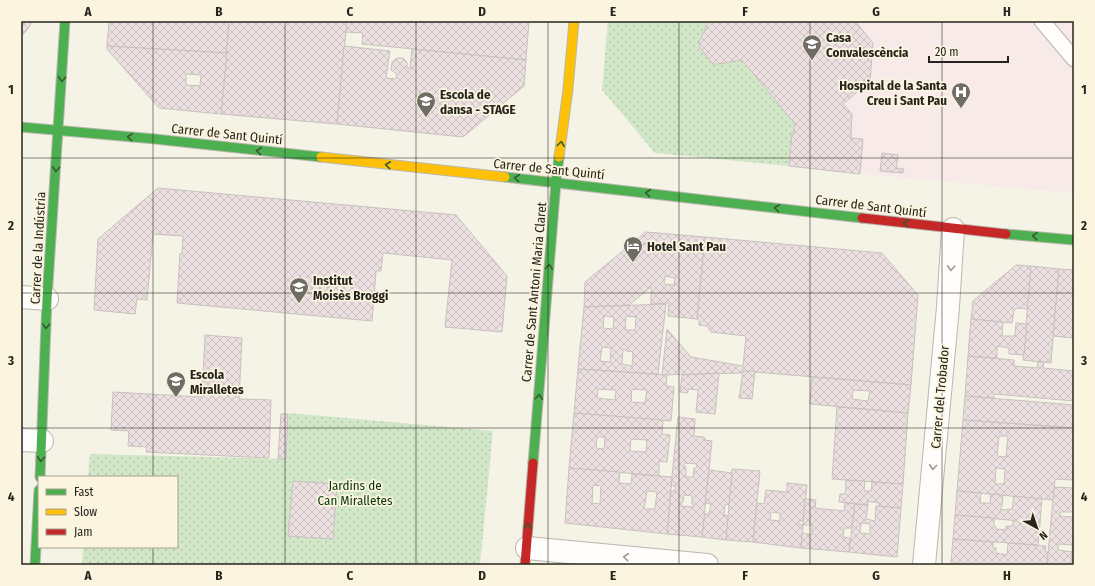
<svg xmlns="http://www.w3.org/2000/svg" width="1095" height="586" viewBox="0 0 1095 586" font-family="'Fira Sans Condensed',sans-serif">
<defs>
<pattern id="green-dots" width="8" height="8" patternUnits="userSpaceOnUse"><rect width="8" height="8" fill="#d1e7c8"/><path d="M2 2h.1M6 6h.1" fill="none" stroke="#b3c6ab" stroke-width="1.8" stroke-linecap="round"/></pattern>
<pattern id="building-cross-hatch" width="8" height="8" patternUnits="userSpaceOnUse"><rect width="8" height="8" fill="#ede0e1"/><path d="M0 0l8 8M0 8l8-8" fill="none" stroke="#cbc0c1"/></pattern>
</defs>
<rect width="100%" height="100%" fill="#f5f2e6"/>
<polygon fill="#f9eaea" points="855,21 1074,21 1074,193 860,174 851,138 852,115 843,104 870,81 873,43"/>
<g fill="url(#green-dots)">
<polygon points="608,21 709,21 699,42 700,48 713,64 718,64 742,60 795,124 794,133 792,133 789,166 655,153 602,90"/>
<polygon points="289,413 493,431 480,565 82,565 83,547 177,547 177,477 88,477 90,454 286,459"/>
</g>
<g fill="url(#building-cross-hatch)" stroke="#c7c2be" fill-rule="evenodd">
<polygon points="21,21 31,21 30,26 21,37"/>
<polygon points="109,21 229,21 227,53 107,46"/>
<polygon points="229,21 347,21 337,124 221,114"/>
<polygon points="347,21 529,21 526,60 362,44 363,33 346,32"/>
<polygon points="709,21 855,21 873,43 870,81 843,104 852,114 851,138 863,139 860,174 789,166 792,133 794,133 795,124 742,60 718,64 713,64 700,48 699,42"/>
<path d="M 107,46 L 227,53 L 221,114 L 159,108 L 107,49 ZM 186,74 L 201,75 L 200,86 L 186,85 Z"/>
<polygon points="344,46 390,51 386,78 396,79 397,74 391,70 392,62 397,58 403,58 407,62 407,68 410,68 412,49 526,60 524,86 463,137 337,124"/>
<polygon points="882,153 898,155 896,168 904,169 903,173 880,171"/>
<polygon points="158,188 456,215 507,276 502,332 445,327 452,260 383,253 381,271 376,271 372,321 177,303 180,253 182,254 183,236 153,234 147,300 137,299 135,314 94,310 98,239"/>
<path d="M 646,232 L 705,237 L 697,319 L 668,316 L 669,303 L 651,304 L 651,287 L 629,305 L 584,307 L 585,282 ZM 665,276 L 675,278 L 674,285 L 664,284 Z"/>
<polygon points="705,237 882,253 918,295 911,385 743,371 742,373 662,375 667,329 691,357 743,366 746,336 711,332 707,326 699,325 699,320 697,319"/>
<polygon points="1016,265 1031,266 1028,309 1017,308 1014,311 1012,323 971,319 973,301"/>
<polygon points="1031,266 1059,269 1051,363 1023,360"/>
<polygon points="1059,269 1074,270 1074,338 1053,336"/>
<path d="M 666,304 L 658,374 L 578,369 L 584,307 ZM 604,316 L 614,317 L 613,329 L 603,328 ZM 626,316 L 636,317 L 635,330 L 625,330 ZM 602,347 L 611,348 L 610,362 L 600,361 ZM 623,349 L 626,350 L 626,351 L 633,352 L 632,366 L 622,364 Z"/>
<polygon points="971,319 1003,322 1002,336 1015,336 1016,323 1027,324 1024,355 1009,354 1009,348 997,346 997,358 968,356"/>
<polygon points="205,335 242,338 239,399 271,400 269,458 146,452 147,447 128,446 129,431 111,430 113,392 202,397"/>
<polygon points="968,356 1014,360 1014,366 1037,368 1038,362 1044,362 1043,368 1074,371 1074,401 994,394 994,398 965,396"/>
<path d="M 578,369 L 667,375 L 666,386 L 674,387 L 671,421 L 574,413 ZM 598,389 L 616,390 L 615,400 L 597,398 ZM 632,389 L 647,390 L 645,403 L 631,402 Z"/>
<polygon points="743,371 755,371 752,399 739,398"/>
<polygon points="719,373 715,414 696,412 698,390 688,389 688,393 680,392 682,375"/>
<path d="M 812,377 L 911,385 L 908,413 L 810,404 ZM 853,390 L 870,391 L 868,401 L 852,399 Z"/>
<polygon points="965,396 1074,405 1074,428 963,420"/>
<polygon points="837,407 908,413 903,484 832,479"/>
<path d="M 574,413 L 663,420 L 662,434 L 670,435 L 667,462 L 659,461 L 659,476 L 569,468 ZM 597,437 L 605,437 L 604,449 L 596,448 ZM 631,439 L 647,440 L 646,452 L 630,451 Z"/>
<polygon points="281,414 288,414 286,459 278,459"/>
<path d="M 678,417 L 695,419 L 694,436 L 704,437 L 705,440 L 712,441 L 702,537 L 667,534 L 671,491 L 675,491 L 675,486 L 671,486 ZM 685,463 L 697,464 L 696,468 L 694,468 L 693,477 L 686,477 L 686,467 L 684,467 ZM 684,495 L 692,496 L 692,504 L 693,504 L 693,507 L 681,506 L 681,502 L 683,502 Z"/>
<path d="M 963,420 L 1074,428 L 1074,454 L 1072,480 L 1055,479 L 1053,500 L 957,491 ZM 999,436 L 1008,436 L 1006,457 L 997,456 ZM 996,468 L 1005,469 L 1004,484 L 995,484 Z"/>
<path d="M 569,468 L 620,472 L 619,483 L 631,484 L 632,474 L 672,477 L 667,534 L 565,523 ZM 593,485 L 601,486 L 600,504 L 592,503 ZM 647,491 L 657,492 L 655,509 L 644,509 Z"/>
<polygon points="732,469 760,471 753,542 726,540"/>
<polygon points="709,470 732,473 729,504 725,505 724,515 728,516 726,540 702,537 705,514 709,514 711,504 705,503"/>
<polygon points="846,480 865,481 864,491 871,491 872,482 903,484 901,508 879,506 879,503 867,501 868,505 839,502 840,494 845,494"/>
<polygon points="293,481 337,484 333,539 288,536"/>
<path d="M 787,483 L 807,485 L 803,521 L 799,521 L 798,524 L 803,525 L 801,548 L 753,542 L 757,503 L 764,504 L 766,490 L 787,492 ZM 771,512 L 780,513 L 780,521 L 770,520 Z"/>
<polygon points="1054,487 1074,488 1074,512 1060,512 1060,516 1074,517 1073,545 1058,544 1058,550 1072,552 1071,565 1047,565"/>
<polygon points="957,491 981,493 980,503 990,503 991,494 1003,495 1002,506 1000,510 1012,509 1014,496 1042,499 1040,523 955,515"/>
<polygon points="805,499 816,500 815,508 844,511 845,503 855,504 852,528 844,528 843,537 850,538 849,552 801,548 802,533 812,535 812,525 803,525"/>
<path d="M 855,504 L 868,505 L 866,519 L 875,521 L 876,506 L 901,508 L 897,557 L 849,552 ZM 861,523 L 870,524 L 870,534 L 860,533 Z"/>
<polygon points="955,515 994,518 994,526 996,527 996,529 1006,530 1006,526 1013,526 1013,520 1040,523 1038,545 953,539"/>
<polygon points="1074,529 1074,565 1071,565 1073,537"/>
<polygon points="953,539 993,542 993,548 996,548 996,553 1007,555 1008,543 1046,546 1045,552 1048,552 1047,565 968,565 951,563"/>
</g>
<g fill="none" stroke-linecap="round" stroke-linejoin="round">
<g stroke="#bab7ae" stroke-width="17">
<polyline id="lane" points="1042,21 1074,59"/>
</g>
<g stroke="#bab7ae" stroke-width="24">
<g id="street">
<polyline points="21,297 47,299"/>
<polyline points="21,440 42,441"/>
<polyline points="527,548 707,565"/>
<polyline points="924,565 948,307 953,229"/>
</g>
</g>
<g stroke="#bab7ae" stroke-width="11">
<g id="fast">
<polyline points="21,127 155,139 321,157"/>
<polyline points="505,177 862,218"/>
<polyline points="1006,234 1074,240"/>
<polyline points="533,463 556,182 559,157"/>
<polyline points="40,477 47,299 65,21"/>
<polyline points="35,565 39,490"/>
</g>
</g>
<g stroke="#bab7ae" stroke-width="11">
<g id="slow">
<polyline points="321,157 505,177"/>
<polyline points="559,157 568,89 574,21"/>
</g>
</g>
<g stroke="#bab7ae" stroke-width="11">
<g id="jam">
<polyline points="862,218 1006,234"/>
<polyline points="525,565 533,463"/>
</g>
</g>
<use href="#lane" stroke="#fefdfb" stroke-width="15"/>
<use href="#street" stroke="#fefdfb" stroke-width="22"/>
<use href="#fast" stroke="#4caf50" stroke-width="9"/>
<use href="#slow" stroke="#ffc107" stroke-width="9"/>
<use href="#jam" stroke="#c62828" stroke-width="9"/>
</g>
<defs><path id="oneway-chevron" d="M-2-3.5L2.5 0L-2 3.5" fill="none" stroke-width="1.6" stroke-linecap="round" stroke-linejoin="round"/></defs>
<g stroke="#355c31">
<use href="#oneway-chevron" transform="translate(62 79) rotate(94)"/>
<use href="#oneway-chevron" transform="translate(130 137) rotate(-174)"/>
<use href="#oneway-chevron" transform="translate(561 144) rotate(-83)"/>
<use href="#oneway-chevron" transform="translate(259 151) rotate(-174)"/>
<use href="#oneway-chevron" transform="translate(388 165) rotate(-174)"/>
<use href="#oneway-chevron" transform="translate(56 169) rotate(94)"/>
<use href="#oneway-chevron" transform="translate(517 178) rotate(-174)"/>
<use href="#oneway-chevron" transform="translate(648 193) rotate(-174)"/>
<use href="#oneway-chevron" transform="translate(777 208) rotate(-173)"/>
<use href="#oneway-chevron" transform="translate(906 223) rotate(-173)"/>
<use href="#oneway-chevron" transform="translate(1035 236) rotate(-175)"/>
<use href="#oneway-chevron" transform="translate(549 267) rotate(-85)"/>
<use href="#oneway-chevron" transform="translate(46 326) rotate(92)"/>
<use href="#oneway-chevron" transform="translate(539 397) rotate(-85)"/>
<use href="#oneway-chevron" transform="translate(41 459) rotate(93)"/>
<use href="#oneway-chevron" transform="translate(528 526) rotate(-86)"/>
</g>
<g stroke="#9d9b97">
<use href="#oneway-chevron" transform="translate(951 268) rotate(93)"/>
<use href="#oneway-chevron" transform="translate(933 467) rotate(95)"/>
<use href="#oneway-chevron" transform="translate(626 557) rotate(-174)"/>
</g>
<path fill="none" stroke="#26241d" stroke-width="1" stroke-opacity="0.55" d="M 153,21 L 153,477M 285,21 L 285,565M 416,21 L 416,565M 548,21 L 548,565M 679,21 L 679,565M 810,21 L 810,565M 942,21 L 942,565M 21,158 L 1074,158M 21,293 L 1074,293M 21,428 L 1074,428M 153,547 L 153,565"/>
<defs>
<g id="university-pin" transform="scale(1)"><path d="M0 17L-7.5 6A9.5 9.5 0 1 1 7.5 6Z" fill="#6e6c63" stroke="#fbf5e0"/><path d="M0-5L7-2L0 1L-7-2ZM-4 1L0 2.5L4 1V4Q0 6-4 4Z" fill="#fff"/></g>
<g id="hospital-pin" transform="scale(1)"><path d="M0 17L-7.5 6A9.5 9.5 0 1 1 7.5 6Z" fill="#6e6c63" stroke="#fbf5e0"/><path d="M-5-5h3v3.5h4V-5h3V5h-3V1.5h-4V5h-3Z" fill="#fff"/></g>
<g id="school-pin" transform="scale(1)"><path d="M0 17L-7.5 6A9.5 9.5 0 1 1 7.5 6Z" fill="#6e6c63" stroke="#fbf5e0"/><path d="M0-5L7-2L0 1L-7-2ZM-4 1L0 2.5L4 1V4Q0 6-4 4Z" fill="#fff"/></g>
<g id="hotel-pin" transform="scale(1)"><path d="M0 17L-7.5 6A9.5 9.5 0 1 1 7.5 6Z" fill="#6e6c63" stroke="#fbf5e0"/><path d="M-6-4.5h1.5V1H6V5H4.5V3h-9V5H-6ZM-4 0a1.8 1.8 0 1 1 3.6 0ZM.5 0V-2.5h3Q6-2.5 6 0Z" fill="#fff"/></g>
</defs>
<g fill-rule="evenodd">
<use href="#university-pin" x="812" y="44"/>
<use href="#hospital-pin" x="961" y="92"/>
<use href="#school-pin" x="426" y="101"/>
<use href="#hotel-pin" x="633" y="246"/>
<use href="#school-pin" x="299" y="287"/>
<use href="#school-pin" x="176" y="381"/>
</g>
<g text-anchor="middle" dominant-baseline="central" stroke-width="3.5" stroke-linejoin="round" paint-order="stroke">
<g font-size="13" font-weight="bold" fill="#26241d" stroke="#fbf5e0" text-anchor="start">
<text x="826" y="37">Casa<tspan x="826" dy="15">Convalescència</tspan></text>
<text x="947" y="85" text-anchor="end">Hospital de la Santa<tspan x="947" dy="15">Creu i Sant Pau</tspan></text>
<text x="440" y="94">Escola de<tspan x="440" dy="15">dansa - STAGE</tspan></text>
<text x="647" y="246">Hotel Sant Pau</text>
<text x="313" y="280">Institut<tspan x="313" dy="15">Moisès Broggi</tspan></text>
<text x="190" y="374">Escola<tspan x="190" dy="15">Miralletes</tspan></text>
</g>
<g font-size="13" fill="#26241d" stroke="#fbf5e0">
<text transform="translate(227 134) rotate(6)">Carrer de Sant Quintí</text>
<text transform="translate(549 169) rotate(6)">Carrer de Sant Quintí</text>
<text transform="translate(871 206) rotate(7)">Carrer de Sant Quintí</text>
<text transform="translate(38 248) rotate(-87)">Carrer de la Indústria</text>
<text transform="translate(534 292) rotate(-85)">Carrer de Sant Antoni Maria Claret</text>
<text transform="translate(940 397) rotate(-85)">Carrer del Trobador</text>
</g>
<g font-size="13" fill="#083708" stroke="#fbf5e0">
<text x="355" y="485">Jardins de<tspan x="355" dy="15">Can Miralletes</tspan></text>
</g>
</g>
<rect width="1095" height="586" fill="none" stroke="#fbf5e0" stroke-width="44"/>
<rect x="38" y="476" width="140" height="72" fill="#fbf5e0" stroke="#a6a192"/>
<rect x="46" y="489" width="20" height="6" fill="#4caf50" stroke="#a6a192"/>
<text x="74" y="496" font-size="12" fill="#26241d">Fast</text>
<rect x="46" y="509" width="20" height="6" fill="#ffc107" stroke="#a6a192"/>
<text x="74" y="516" font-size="12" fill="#26241d">Slow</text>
<rect x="46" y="529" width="20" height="6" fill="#c62828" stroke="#a6a192"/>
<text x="74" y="536" font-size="12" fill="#26241d">Jam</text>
<g transform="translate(1037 528) rotate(140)" stroke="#fbf5e0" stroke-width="3" paint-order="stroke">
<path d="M0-3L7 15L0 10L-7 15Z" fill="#26241d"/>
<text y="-6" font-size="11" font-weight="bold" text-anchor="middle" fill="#26241d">N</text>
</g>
<path d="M929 56v6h79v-6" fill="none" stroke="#26241d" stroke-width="2"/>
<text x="935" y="56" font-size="12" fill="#26241d" stroke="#fbf5e0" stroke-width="3" paint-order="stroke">20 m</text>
<rect x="22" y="22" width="1051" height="542" fill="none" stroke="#26241d" stroke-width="1.5"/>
<g font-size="13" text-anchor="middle" font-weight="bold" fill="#26241d">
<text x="88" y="16">A</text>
<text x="219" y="16">B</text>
<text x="350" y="16">C</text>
<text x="482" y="16">D</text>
<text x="613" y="16">E</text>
<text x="745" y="16">F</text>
<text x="876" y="16">G</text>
<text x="1007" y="16">H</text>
<text x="11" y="94">1</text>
<text x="1084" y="94">1</text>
<text x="11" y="230">2</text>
<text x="1084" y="230">2</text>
<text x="11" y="365">3</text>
<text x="1084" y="365">3</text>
<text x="11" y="501">4</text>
<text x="1084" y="501">4</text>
<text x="88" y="580">A</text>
<text x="219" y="580">B</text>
<text x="350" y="580">C</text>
<text x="482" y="580">D</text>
<text x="613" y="580">E</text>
<text x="745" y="580">F</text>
<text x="876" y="580">G</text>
<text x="1007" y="580">H</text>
</g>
</svg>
